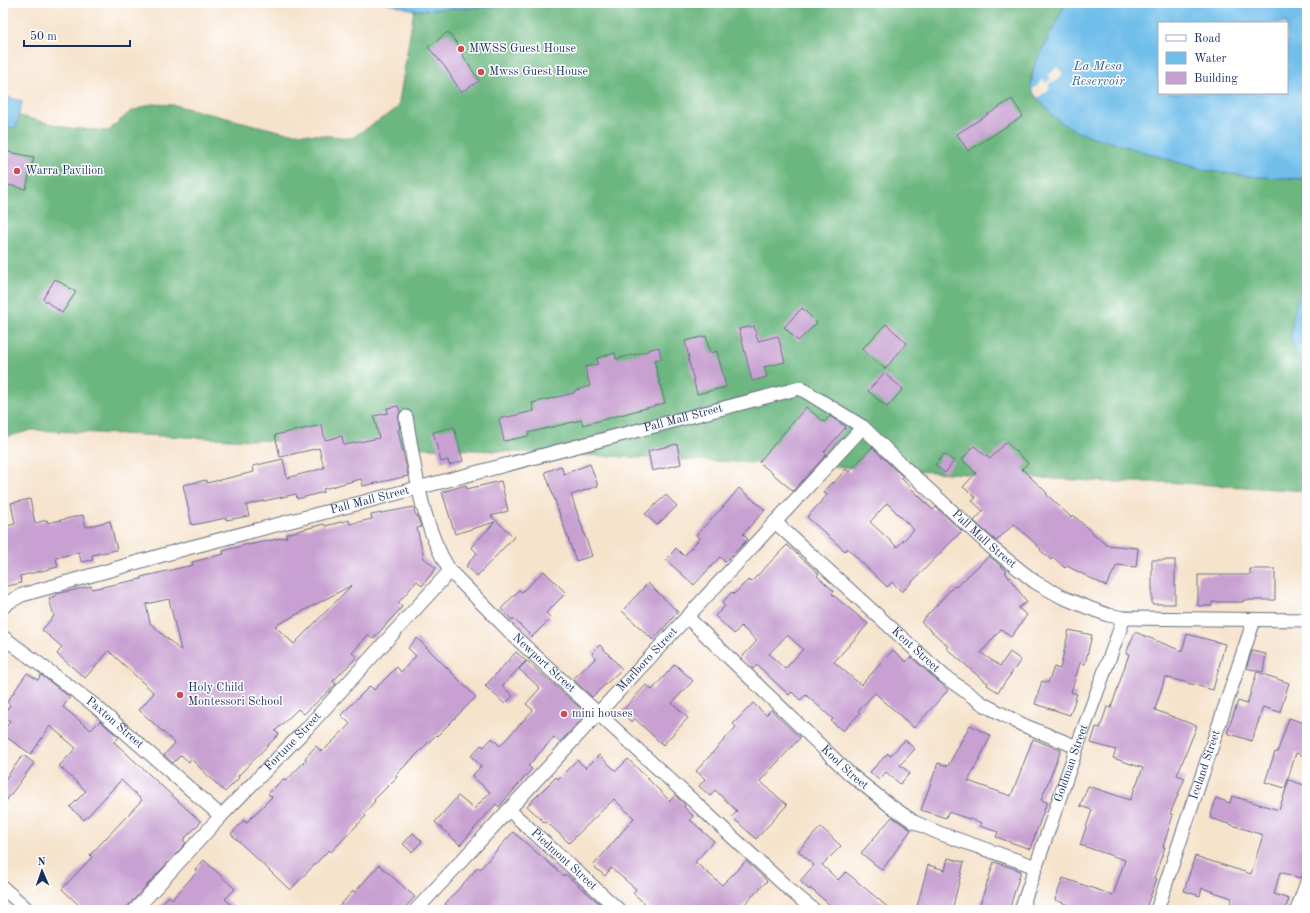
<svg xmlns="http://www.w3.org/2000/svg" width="1310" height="913" viewBox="0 0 1310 913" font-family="'Old Standard TT',serif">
<rect width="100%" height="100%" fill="#fff"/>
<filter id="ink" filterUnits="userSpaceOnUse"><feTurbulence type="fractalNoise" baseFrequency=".025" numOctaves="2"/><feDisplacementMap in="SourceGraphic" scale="8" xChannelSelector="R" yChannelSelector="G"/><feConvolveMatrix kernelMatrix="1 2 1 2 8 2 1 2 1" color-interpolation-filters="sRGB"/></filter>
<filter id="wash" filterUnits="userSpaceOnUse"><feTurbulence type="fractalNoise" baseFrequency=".012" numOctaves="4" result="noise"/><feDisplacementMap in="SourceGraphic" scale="16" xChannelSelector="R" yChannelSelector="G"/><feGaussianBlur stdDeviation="0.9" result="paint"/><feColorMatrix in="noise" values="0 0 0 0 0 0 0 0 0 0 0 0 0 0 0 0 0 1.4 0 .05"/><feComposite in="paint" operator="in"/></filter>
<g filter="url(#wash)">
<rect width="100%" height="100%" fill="#f6e3cc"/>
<polygon fill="#6cb780" stroke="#44736f" points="511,3 1066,3 1034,66 1031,76 1033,93 1059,121 1078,132 1207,171 1259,177 1307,179 1307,286 1301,290 1291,340 1302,364 1307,371 1307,491 1165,482 1111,482 824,466 32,430 3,438 3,112 69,128 108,131 130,112 151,104 174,105 283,132 352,138 398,108 414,10 496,7"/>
<g fill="#6fbeea" stroke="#4576a4" fill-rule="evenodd">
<polygon points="386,3 511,3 496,7 414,10"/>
<path d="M 1066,3 L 1307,3 L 1307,179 L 1259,177 L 1207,171 L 1077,132 L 1059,121 L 1051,113 L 1033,93 L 1031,86 L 1034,66 ZM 1159,23 L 1287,23 L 1287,93 L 1159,93 Z"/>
<polygon points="3,96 22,101 16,128 3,126"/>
<polygon points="1307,286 1307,371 1302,364 1291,340 1293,316 1301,290"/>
</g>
<polygon fill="#f6e3cc" points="1057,67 1063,74 1055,82 1053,81 1048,85 1050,88 1038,98 1032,90 1043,80 1046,83 1051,79 1048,76"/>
<g id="blocks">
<g fill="#c8a0d1" fill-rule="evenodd">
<polygon points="448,32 464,52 462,54 479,81 461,92 445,67 428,47"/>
<polygon points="1012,99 1023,116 968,151 957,134"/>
<polygon points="3,151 34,157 26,189 3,184"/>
<polygon points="55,279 76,292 62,313 43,299"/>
<polygon points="802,308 817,323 798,341 784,327"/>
<polygon points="886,324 907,343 885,369 862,349"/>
<polygon points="754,326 758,341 778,336 785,362 764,367 767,377 752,381 739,329"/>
<polygon points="706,336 710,353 717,351 726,387 697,394 688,358 689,358 685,341"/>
<polygon points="659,347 661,359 654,360 665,403 583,425 581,420 528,433 529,436 504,441 499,419 534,411 532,403 574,393 574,391 590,386 585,367 598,364 597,358 615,353 616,359 648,351 648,350"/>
<polygon points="884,373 903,389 887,407 868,391"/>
<polygon points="398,406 400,412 398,418 400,429 398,430 408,476 363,486 361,479 323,489 324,492 297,499 296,494 246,505 249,516 226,520 226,518 192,525 183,485 206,480 207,483 254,472 253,466 283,459 287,478 324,468 319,448 280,457 275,435 322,425 325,440 342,436 344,445 379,438 374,416 388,413 387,408"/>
<polygon points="806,407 824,422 830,416 846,427 824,452 827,454 793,491 759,462"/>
<polygon points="454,427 463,461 449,465 448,460 441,462 433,432"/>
<polygon points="1006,442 1028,463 1022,469 1047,493 1046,494 1071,517 1073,515 1106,545 1138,548 1136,567 1117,565 1106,586 1067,566 1065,568 1053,557 1051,560 1040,550 1041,549 1014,524 996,541 974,521 983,511 972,501 976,498 963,487 976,473 962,460 974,446 990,459"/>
<polygon points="677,444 681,464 652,471 648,451"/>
<path d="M 872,447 L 903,477 L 901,478 L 933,510 L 936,507 L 962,531 L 902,592 L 892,582 L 887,587 L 847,548 L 845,551 L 807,517 L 827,495 L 823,492 L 832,482 L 833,484 L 846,469 L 849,472 ZM 887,503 L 914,530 L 897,547 L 870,522 Z"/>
<polygon points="944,454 954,461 945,473 935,465"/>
<polygon points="590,464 598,486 571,495 592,556 576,561 545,472 561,466 564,474"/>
<polygon points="501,481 508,511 491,516 514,537 477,576 466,566 477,553 471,547 495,522 455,534 442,492 466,485 467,489"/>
<polygon points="739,488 765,510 743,534 748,539 725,562 720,557 694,585 666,560 676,548 684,556 700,538 696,535 723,507"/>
<polygon points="666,495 677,506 657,525 645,514"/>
<polygon points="30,499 35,523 47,520 48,523 83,515 86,527 110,521 117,550 92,555 93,560 81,562 79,552 56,558 58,567 20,576 21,583 3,587 3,527 15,524 11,503"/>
<path d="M 414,507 L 415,515 L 417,515 L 421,527 L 417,528 L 424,558 L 436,568 L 422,586 L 417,581 L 398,603 L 402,607 L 373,639 L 368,635 L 352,653 L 357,657 L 333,681 L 336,684 L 304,714 L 298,709 L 275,731 L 279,734 L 238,776 L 239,778 L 225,792 L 191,759 L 189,762 L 181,755 L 173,763 L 164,755 L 175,743 L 139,710 L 154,693 L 109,651 L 85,678 L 57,654 L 62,647 L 42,630 L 54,616 L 49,598 L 56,596 L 56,594 L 91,586 L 92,589 L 141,579 L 141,577 L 193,565 L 192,562 L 224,554 L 223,551 L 248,544 L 248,545 L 287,537 L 286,534 L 324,524 L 325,526 L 349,520 L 350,524 L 372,519 L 371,515 ZM 352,585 L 294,644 L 275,626 ZM 169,599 L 181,651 L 150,623 L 146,604 Z"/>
<path d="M 787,545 L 819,574 L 817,576 L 834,591 L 832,594 L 868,624 L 834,662 L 861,685 L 893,650 L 906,662 L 911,657 L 948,690 L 914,728 L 875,693 L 858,711 L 860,713 L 843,731 L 831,721 L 833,719 L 806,695 L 800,700 L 792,692 L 789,695 L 757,665 L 753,669 L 741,658 L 757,641 L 741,626 L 734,634 L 715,616 L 725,606 L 722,603 L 732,592 L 734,594 L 748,580 L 751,582 ZM 787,635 L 803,649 L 785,669 L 769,654 Z"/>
<polygon points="989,556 1007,571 1005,572 1027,602 1018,608 1027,615 1011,637 1001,629 981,653 1000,666 1010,652 1021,660 998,692 987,685 988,683 977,675 946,648 948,646 921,622 954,586 956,587"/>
<rect x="1152" y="560" width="23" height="44"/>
<polygon points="1250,569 1275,569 1275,600 1243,600 1243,602 1212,602 1212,606 1198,606 1198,575 1250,575"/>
<polygon points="544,571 566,593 546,613 551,618 532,637 513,618 512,620 501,609 519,590 522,592"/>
<polygon points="648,583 678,612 653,640 622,611"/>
<polygon points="1069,630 1092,635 1085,664 1080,663 1071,692 1077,694 1070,715 1035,704 1042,681 1048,683 1054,667 1060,669"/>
<polygon points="1135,632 1182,651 1187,634 1225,644 1213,690 1165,677 1155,710 1197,726 1177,775 1185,778 1170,814 1173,815 1163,847 1165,847 1154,878 1157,879 1145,910 1083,910 1055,900 1063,878 1113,895 1125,860 1080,845 1092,810 1080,806 1088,786 1130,800 1143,768 1113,758 1116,750 1091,743 1096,727 1100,728 1107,707 1111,708 1129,654 1126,653"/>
<polygon points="417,638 476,697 437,736 436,735 396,775 397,777 374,800 375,801 364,814 366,816 331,852 329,850 290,890 231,834 244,820 246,823 272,797 268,794 283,779 286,781 306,760 305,758 316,746 322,752 350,724 341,715 370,686 374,690 397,667 401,672 416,656 408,648"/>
<polygon points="600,645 622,669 592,697 573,679 596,658 592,653"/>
<polygon points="1252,651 1266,654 1263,672 1246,668"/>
<polygon points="516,652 526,661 502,686 513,696 505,704 485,686"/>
<polygon points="527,661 587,714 560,742 554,737 528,766 532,769 499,807 496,804 460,845 435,822 458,796 474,809 490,792 472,776 481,766 471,756 481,745 484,747 492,738 500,746 533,710 526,704 540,688 519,669"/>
<polygon points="675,664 693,681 672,703 688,718 663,745 635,719 631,722 621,712 646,685 652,690"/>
<polygon points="1257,672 1289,683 1280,712 1263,707 1252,741 1227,733 1238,701 1247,704"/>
<polygon points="27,673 38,680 41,675 70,697 63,707 91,730 100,721 119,737 114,742 201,822 183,840 186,843 124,910 84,910 62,889 92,857 90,855 142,800 121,780 84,820 70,807 86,791 59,766 76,748 50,726 31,754 3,735 3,732 10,721 3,716 10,705 7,702"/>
<polygon points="753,703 766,715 771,710 800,738 760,781 787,805 756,839 732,817 737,811 715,790 710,796 699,786 705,779 696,771 736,727 733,724"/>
<polygon points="1289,718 1307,724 1307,757 1296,753 1285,788 1265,782 1275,752 1277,753"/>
<polygon points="970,725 991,736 968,781 1011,796 1033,739 1061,750 1041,800 1047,802 1030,849 996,837 998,832 980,826 982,823 948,812 946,818 921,810 938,763 948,766"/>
<polygon points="905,740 915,749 900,765 910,773 900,784 886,772 879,780 870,772 888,753 890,756"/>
<polygon points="23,755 34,763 3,805 3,782"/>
<polygon points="599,755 616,771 628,759 670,801 675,795 685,805 684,807 693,816 690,820 714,841 695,862 722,885 746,861 767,881 739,910 652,910 633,893 636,889 611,868 605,876 593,866 634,818 614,799 569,843 547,822 545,823 527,806 556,777 558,779 577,760 586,768"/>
<polygon points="1289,780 1307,786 1307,861 1303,875 1300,878 1280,872 1274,894 1289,899 1285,910 1228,910 1232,898 1202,888 1200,896 1184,891 1195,856 1251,874 1263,835 1210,818 1216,798 1230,803 1232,796 1279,810"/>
<polygon points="892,817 911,830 882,870 861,853"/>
<polygon points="821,827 841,846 822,865 838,880 846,872 891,910 836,910 810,888 809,890 800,881 814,865 798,851"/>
<polygon points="513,832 564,876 565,874 607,910 451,910 445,904 478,867 480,869"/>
<polygon points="413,833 422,841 412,852 403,844"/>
<polygon points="948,858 964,862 952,910 916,910 928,865 945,870"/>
<polygon points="204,860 235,889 225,899 237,910 156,910 169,896 172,899 197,872 195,870"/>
<polygon points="994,862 1021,871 1009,910 978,910"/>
<polygon points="379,865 415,897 403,910 336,910 353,891 355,892"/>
</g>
</g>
</g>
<g filter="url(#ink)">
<use href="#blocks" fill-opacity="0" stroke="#686e84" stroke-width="1"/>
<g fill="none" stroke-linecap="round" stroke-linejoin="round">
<g stroke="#686e84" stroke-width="15">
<g id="street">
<path id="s1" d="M 406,417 C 415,469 421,525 450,571 L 515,637 L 791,891 L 814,910"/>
<path id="s2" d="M 775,522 L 944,676 L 983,704 L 1023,725 L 1077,747"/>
<path id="s3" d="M 3,607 L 9,602 L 22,595 L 184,549 L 800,388 L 863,427 L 903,466 L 992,548 L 1035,582 L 1062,597 L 1089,608 L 1108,615 L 1124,618 L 1307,620"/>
<path id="s4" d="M 687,617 L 851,775 L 888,804 L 914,822 L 939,833 L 1036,867"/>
<path id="s5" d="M 3,637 L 93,704 L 221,816"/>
<path id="s6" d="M 509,810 L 619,910"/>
<polyline points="3,888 28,910"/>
<path id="s7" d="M 135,910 L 221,816 L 306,729 L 450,571"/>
<path id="s8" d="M 416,910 L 863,427"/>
<path id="s9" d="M 1021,910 L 1077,747 L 1124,618"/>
<path id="s10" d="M 1157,910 L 1254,620"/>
<polyline points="1297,910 1307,882"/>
</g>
</g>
<use href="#street" stroke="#fff" stroke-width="13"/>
</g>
</g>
<g fill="#d1495b" stroke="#fff" stroke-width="1.5">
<circle cx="461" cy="49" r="4"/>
<circle cx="481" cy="72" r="4"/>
<circle cx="17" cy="171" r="4"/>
<circle cx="180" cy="695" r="4"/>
<circle cx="564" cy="714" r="4"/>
</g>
<g text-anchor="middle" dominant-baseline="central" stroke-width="3" stroke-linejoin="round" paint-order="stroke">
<g font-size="12" fill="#1b2f5e" stroke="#fff" text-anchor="start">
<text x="469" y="49">MWSS Guest House</text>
<text x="489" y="72">Mwss Guest House</text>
<text x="25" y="171">Warra Pavilion</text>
<text x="188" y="688">Holy Child<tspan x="188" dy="14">Montessori School</tspan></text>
<text x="572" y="714">mini houses</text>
</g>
<g font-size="12" fill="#1b2f5e" stroke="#fff">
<text stroke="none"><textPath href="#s3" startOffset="707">Pall Mall Street</textPath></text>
<text stroke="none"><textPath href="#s3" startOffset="383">Pall Mall Street</textPath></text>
<text stroke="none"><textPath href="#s3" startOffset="1067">Pall Mall Street</textPath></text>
<text stroke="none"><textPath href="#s2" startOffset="190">Kent Street</textPath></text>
<text stroke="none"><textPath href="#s8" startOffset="341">Marlboro Street</textPath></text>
<text stroke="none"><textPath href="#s1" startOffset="293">Newport Street</textPath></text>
<text stroke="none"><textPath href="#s5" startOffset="141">Paxton Street</textPath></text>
<text stroke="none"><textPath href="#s7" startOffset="231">Fortune Street</textPath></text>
<text stroke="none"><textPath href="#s9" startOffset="155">Goldman Street</textPath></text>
<text stroke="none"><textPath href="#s10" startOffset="153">Iceland Street</textPath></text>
<text stroke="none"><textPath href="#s4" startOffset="218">Kool Street</textPath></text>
<text stroke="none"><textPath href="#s6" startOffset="74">Piedmont Street</textPath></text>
</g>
<g font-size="13" font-style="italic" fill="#345a88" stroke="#fff">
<text x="1098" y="66">La Mesa<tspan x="1098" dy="15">Reservoir</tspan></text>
</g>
</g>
<rect width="1310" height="913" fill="none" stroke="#fff" stroke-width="16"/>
<rect x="1158" y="22" width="130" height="72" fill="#ffffff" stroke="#a4acbf"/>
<rect x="1166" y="35" width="20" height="6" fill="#ffffff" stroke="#a4acbf"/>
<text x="1194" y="42" font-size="12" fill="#1b2f5e">Road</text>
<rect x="1166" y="52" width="20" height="12" fill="#6fbeea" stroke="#a4acbf"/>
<text x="1194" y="62" font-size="12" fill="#1b2f5e">Water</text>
<rect x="1166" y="72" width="20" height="12" fill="#c8a0d1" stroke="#a4acbf"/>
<text x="1194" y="82" font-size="12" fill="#1b2f5e">Building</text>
<g transform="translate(42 871) rotate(358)" stroke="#ffffff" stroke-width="3" paint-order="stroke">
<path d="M0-3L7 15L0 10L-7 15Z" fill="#1b2f5e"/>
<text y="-6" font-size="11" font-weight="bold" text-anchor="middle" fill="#1b2f5e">N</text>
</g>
<path d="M24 40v6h106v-6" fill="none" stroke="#1b2f5e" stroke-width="2"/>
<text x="30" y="40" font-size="12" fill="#1b2f5e" stroke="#ffffff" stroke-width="3" paint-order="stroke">50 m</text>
</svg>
